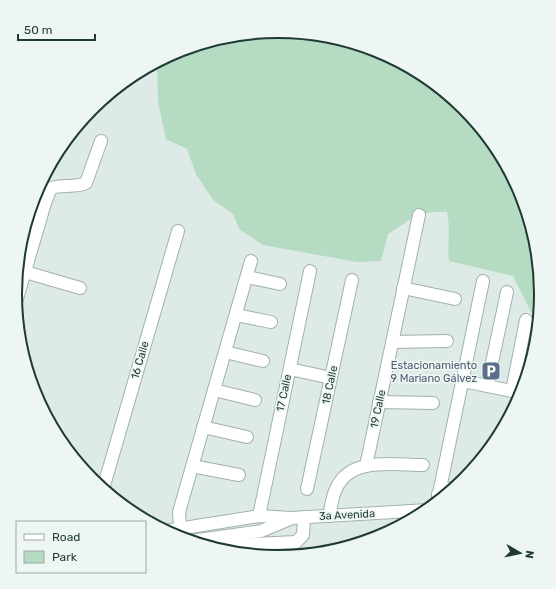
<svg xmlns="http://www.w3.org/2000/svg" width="556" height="589" viewBox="0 0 556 589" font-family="Rubik,sans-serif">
<rect width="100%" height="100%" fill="#deeae5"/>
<path fill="#b6dbc3" d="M 278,32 C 313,35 346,38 379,52 C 481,93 550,205 539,315 L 532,314 L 513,276 L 449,261 C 447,243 451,229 447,212 C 419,210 410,220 388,234 L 381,261 L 357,262 L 263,245 L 239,229 L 233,214 L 213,200 L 196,174 L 187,149 L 166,139 L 158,102 L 157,62 L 178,51 L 227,37 Z"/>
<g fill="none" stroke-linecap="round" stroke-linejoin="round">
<g stroke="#a1b1ac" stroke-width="14">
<g id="minor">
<polyline points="25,271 32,274 80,288"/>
<polyline points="247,277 280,284"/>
<polyline points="403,288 455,299"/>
<path d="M 16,302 L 45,203 L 51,188 C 62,184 75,188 86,183 L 101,141"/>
<polyline points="236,315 271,322"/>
<polyline points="392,342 447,341"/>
<polyline points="225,352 263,361"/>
<polyline points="290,369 331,378"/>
<polyline points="463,381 522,393"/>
<polyline points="487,386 507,292"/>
<polyline points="214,390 255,400"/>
<polyline points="512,391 526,320"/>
<polyline points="379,402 433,403"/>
<polyline points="203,427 247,437"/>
<polyline points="192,466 239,475"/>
<polyline points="366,466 419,215"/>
<polyline points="103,489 178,231"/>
<polyline points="307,489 352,280"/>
<polyline points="438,494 447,489 455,488"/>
<polyline points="437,503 483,281"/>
<polyline points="259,516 310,271"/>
<path d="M 329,516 C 331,507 332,497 336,489 C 350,456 395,465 423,465"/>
<polyline points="180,528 179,512 251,261"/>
<polyline points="165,531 259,516 291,518 428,510"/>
<polyline points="191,541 261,531 290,519"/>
<polyline points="213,546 296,542 303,535 304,517"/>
</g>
</g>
<use href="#minor" stroke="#fff" stroke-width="12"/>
</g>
<defs>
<g id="parking-square" transform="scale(1)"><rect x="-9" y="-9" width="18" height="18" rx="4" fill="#5c6f8a" stroke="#eef6f3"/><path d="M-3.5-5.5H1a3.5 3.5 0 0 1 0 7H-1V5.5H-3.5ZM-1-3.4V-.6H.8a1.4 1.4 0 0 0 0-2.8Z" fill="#fff"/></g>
</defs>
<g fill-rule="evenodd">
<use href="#parking-square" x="491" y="371"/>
</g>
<g text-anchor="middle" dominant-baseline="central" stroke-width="3.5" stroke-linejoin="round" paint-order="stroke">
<g font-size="11" fill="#1f3934" stroke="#eef6f3">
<text transform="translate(140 360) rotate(-74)">16 Calle</text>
<text transform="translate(330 385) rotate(-78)">18 Calle</text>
<text transform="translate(284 393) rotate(-78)">17 Calle</text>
<text transform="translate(378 409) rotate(-78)">19 Calle</text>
<text transform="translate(347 515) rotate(-3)">3a Avenida</text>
</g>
<g font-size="11" fill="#4e5e75" stroke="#eef6f3" text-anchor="end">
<text x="477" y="365">Estacionamiento<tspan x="477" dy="13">9 Mariano Gálvez</tspan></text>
</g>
</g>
<path d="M0 0H556V589H0ZM22 294a256 256 0 1 1 512 0a256 256 0 1 1-512 0Z" fill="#eef6f3" fill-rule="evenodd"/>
<path fill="none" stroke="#1f3934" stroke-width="2" d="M22 294a256 256 0 1 1 512 0a256 256 0 1 1-512 0Z"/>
<rect x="16" y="521" width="130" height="52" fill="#eef6f3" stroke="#9baaa7"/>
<rect x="24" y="534" width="20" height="6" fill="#ffffff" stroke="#9baaa7"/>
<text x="52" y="541" font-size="12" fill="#1f3934">Road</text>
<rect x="24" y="551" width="20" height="12" fill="#b6dbc3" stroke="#9baaa7"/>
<text x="52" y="561" font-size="12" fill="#1f3934">Park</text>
<g transform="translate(520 553) rotate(99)" stroke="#eef6f3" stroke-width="3" paint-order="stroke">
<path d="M0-3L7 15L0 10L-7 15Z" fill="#1f3934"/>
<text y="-6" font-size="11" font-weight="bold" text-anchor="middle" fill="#1f3934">N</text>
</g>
<path d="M18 34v6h77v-6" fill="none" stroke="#1f3934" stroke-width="2"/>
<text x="24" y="34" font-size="12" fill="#1f3934" stroke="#eef6f3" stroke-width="3" paint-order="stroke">50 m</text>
</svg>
